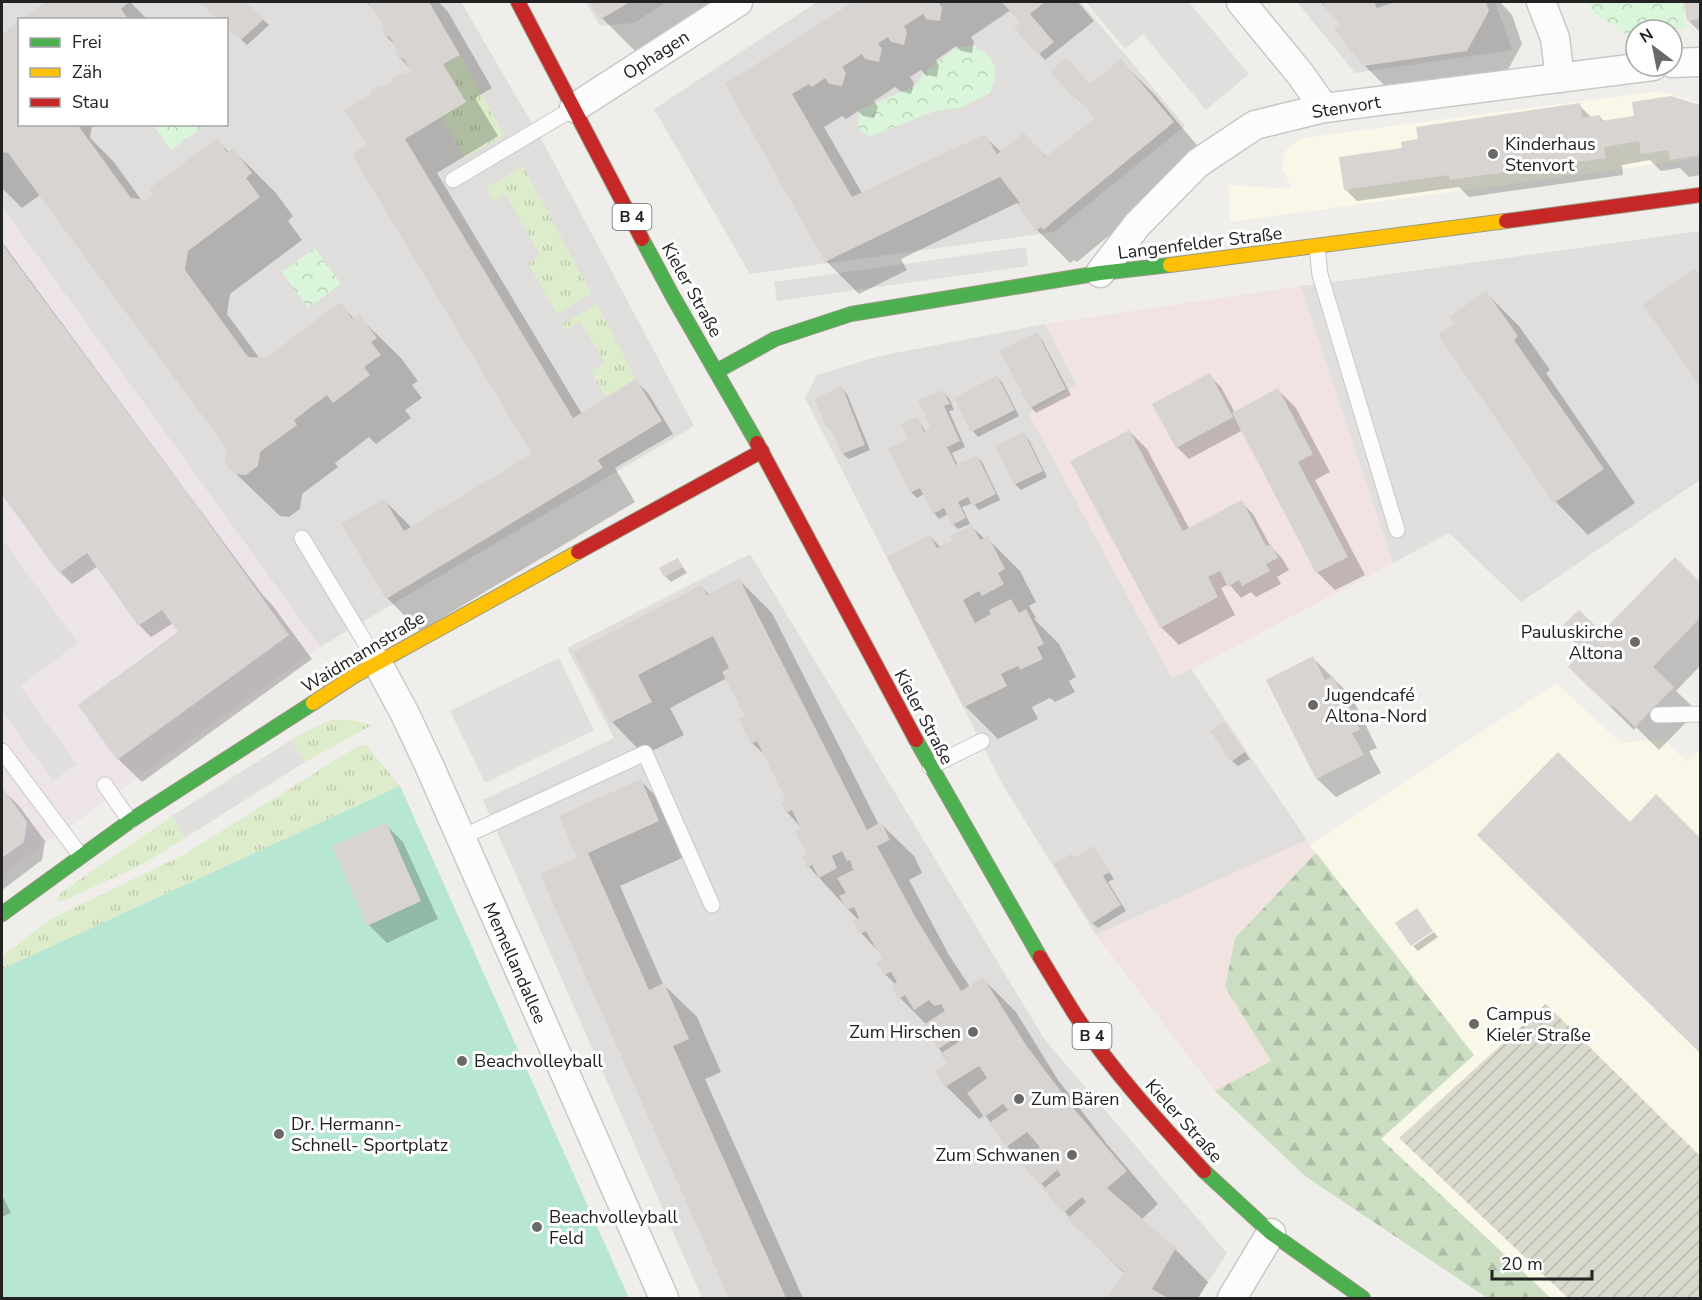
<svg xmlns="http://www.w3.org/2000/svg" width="1702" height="1300" viewBox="0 0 1702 1300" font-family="'Nunito Sans',sans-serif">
<defs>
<pattern id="construction-furrows" width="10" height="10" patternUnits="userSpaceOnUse" patternTransform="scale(1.5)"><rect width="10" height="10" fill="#d9d9cd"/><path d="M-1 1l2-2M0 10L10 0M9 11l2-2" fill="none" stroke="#babab0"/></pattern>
<pattern id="grass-tufts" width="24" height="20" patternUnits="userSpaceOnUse" patternTransform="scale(1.5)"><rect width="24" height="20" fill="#ddeccb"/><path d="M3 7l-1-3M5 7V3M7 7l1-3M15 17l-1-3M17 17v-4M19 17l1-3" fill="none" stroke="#bdcaae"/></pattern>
<pattern id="forest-firs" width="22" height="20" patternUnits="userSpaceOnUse" patternTransform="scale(1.5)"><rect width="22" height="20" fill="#cbdec1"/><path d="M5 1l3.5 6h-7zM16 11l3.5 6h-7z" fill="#aebea6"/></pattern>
<pattern id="park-crowns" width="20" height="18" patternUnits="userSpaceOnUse" patternTransform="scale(1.5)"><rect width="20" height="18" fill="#daf5da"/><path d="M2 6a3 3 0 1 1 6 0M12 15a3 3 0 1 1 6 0" fill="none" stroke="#bbd2bb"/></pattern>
</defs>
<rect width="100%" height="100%" fill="#f0eeeb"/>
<g fill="#dfdedc" fill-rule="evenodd">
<path d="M 2,2 L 461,2 L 545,146 L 694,426 L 320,647 L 2,207 ZM 20,20 L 226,20 L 226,124 L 20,124 Z"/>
<polygon points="586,2 666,2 634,23 600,26"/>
<polygon points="817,2 1081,2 1185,126 1054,232 750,274 654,109"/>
<polygon points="1297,2 1495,2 1512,50 1355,73"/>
<polygon points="1700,231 1700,480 1521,602 1449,533 1355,279"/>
<polygon points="1045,324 1077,385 1029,414 1172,678 1191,669 1307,840 1096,935 1004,787 805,398 817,375 880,356"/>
<polygon points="750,554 1045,1040 1227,1253 1198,1298 702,1298 483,800 614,738 567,648"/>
</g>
<g fill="#f1e3e1">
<polygon points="1301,286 1393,563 1192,669 1172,678 1029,414 1077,385 1045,324"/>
<polygon points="1307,840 1316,853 1235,938 1225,987 1272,1061 1215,1091 1096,935"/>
</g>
<polygon fill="#ede4e9" points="2,207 320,647 2,875"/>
<g fill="#f8f7e8">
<polygon points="1660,91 1700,103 1700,158 1230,222 1228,185 1292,189 1283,170 1283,160 1287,149 1302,138"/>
<polygon points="1556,683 1621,743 1664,739 1687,762 1700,749 1700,1298 1487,1298 1305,1176 1215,1091 1271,1061 1225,987 1235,938 1316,854 1310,845"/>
</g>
<polygon fill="url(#construction-furrows)" points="1546,1004 1700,1156 1700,1298 1568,1298 1399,1138"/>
<g fill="url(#grass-tufts)">
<polygon points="460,55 504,135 465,158 441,117 466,102 443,64"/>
<polygon points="523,166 591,293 557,314 528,263 540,255 505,194 493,201 486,188"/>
<polygon points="597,304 636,379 606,397 591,372 605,363 580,322 565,330 561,325"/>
<polygon points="332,720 352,720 372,725 305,762 291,740 317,726"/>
<polygon points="366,745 400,786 2,969 2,958 5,954 49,920 183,855 358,746"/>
<polygon points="172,816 185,838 143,864 66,900 58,902 57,898 62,892"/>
</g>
<polygon fill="url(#forest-firs)" points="1316,853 1474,1055 1381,1139 1551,1298 1487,1298 1305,1176 1215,1091 1271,1061 1225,987 1235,938"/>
<g fill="url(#park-crowns)">
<polygon points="1588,2 1683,2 1686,29 1636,30 1636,35 1628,36 1592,12"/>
<path d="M 974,45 C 998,61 1000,66 990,93 L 960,108 L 935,111 L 869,137 L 858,128 L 859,110 L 915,86 L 926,71 L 954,49 Z"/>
<polygon points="153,125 200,125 202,128 171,150"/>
<polygon points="315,248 341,284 308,308 282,272"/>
</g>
<polygon fill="#b7e6d2" points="400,786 629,1298 2,1298 2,969"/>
<g fill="#e0dfde">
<polygon points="1086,2 1189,2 1249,74 1206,110 1143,34 1125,49"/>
<polygon points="1026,247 1028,266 777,301 774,282"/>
<polygon points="1355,279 1449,533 1393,563 1301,286"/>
<polygon points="2,539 78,643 20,686 77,764 53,781 2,711"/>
<polygon points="1139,623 1168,676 994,765 966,711"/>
<polygon points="559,658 594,730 485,783 450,711"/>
<polygon points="652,737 728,908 714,915 724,940 644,976 610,900 682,869 628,748"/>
<polygon points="291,740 305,762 185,838 172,816"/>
</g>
<g fill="#0003">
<polygon points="49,2 130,2 148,20 24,20"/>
<polygon points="201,2 244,2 269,25 247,45 226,25 226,20 220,20"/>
<polygon points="366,2 439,2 448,12 492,88 475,98 498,136 437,173 582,414 636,381 648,393 673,434 615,468 635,502 420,631 387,598 384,500 412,528 534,454 369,146 382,89 413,71 401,59 400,50 387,37 386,27 377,12"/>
<polygon points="592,2 715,2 635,51 602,18"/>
<polygon points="854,2 1078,2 1094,21 1045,60 1016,28 1022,23 1011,10 971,37 974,42 972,53 961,51 956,46 936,60 939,66 937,77 926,75 921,70 910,77 914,83 911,94 900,91 895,87 874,101 878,107 874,118 863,116 858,111 846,119 842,116 824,127 862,193 984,136 1001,152 1024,135 1048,158 1097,118 1083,101 1081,102 1053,72 1091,86 1121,61 1154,94 1206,156 1077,262 1074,260 1070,263 1037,230 1017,203 901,259 907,270 859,294 826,261 727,85"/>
<polygon points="1320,2 1393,2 1393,4 1399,2 1500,2 1512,15 1522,44 1500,84 1397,98 1364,65 1342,24"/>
<polygon points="1686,2 1700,2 1700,32 1688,20"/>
<polygon points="20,23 20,124 92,124 90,138 114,162 142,201 147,201 217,140 229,152 233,150 275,192 293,216 288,221 302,240 230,294 227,314 260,359 266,360 340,304 354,319 358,316 401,358 418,381 412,385 422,398 405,410 411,418 376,444 369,437 335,463 338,467 302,494 300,509 289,517 280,516 226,464 228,449 40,195 22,208 2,188 2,36"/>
<polygon points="1671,98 1700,107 1700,175 1689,177 1680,168 1661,171 1650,160 1622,165 1623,175 1469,197 1459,187 1357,201 1345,189 1403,149 1579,105 1592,118 1599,116 1605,122 1636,117"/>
<polygon points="2,242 262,594 273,606 312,659 142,782 118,759 181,632 173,623 151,637 139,625 98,566 72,584 60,572 2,492"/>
<polygon points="1694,271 1700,277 1700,384 1646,305"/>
<polygon points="1486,293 1519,326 1550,370 1546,373 1635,503 1588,535 1556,502 1440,335 1456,324"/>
<polygon points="1036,334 1042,340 1071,395 1036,413 1031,407"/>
<polygon points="1209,375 1221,387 1235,413 1278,390 1296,408 1330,472 1315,480 1365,575 1335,590 1317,572 1243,430 1189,459 1177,447"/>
<polygon points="997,377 1002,382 1019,416 978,437 973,431 956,399"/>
<polygon points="842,388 847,394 870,450 849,459 843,454 835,434 829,427 816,399"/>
<polygon points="943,392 949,398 954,410 949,411 965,447 952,453 958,466 977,457 982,462 1000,500 979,510 973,503 962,507 970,524 958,529 953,524 948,514 939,519 934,513 924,494 917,498 911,492 910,440 916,418 926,432 933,429"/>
<polygon points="1129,431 1147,449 1190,530 1241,502 1253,514 1271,547 1282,558 1289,570 1277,577 1281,584 1256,597 1251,592 1241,598 1229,584 1221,588 1235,615 1179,645 1161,627"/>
<polygon points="1023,434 1029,440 1047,477 1021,490 1015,484"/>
<polygon points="972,527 985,539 987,538 1020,571 1036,602 1029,606 1036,618 1034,619 1059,644 1076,677 1069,681 1075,692 1055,702 1050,698 1032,707 1038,719 998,739 966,707 889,558 930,536 941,548 954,541"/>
<polygon points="1675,559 1700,584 1700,666 1676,691 1697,711 1659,750 1636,727 1634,730 1570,667"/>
<polygon points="678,560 687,573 671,582 665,576"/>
<polygon points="739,580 772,613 879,825 881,824 914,856 922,873 909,880 949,955 970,987 983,979 1016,1012 1058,1080 1107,1144 1158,1204 1141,1220 1175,1249 1208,1282 1198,1298 1110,1298 1125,1274 1069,1219 1070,1218 1024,1163 1007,1146 985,1115 979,1119 946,1086 949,1064 925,1026 927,1025 900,998 896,985 885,974 884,959 880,953 861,933 858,920 809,867 809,855 803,830 787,812 788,800 767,757 752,743 747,716 727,678 670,708 684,735 644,755 612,722 575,652 701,587 710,595"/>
<polygon points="1313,658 1351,696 1377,748 1369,751 1381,773 1336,797 1317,779 1268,681"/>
<polygon points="1224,724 1250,759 1238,766 1232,761"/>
<polygon points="641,781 673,814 691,854 620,886 663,984 697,1017 721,1072 705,1079 803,1298 731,1298 542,874 579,858"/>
<polygon points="2,789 19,806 45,841 42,860 2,890"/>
<polygon points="1656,797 1700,840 1700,1052 1497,852 1630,824"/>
<polygon points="385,824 403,842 438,919 387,943 369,925"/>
<polygon points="1093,848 1114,879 1108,882 1126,911 1098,928 1092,923 1075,859"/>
<polygon points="1434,932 1438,937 1418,951 1413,946"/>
<polygon points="2,1195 11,1213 2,1217"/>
</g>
<g fill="#d7d4d2">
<polygon points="46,2 127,2 128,3 121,9 129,20 21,20"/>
<polygon points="199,2 246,2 264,19 241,40 226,27 226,20 219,20"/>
<polygon points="368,2 429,2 460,55 443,64 466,102 405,139 573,418 636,379 662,421 598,460 603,468 386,599 341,524 384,499 404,531 532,454 352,154 367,146 345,110 372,94 370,91 380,85 382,88 393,81 392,78 401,73 402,75 411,70 403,58 400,60 395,52 398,50 389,36 386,38 381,29 384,26"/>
<polygon points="590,2 630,2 601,19"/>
<polygon points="854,2 942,2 939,3 942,8 940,21 926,19 923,14 904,26 907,32 904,45 891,42 888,37 878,43 882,49 879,62 865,59 862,54 842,67 846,73 842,86 829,84 825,78 812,87 809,84 792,94 852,197 985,134 997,154 1024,133 1046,157 1095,118 1076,96 1074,98 1050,72 1066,57 1090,84 1121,59 1174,122 1043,230 1041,227 1036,231 1017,205 1020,203 1000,177 825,262 725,84"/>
<polygon points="1002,2 1045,2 1030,14 1054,42 1038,55 1014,28 1020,23"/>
<polygon points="1321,2 1374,2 1377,8 1395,2 1486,2 1489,11 1467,51 1363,66 1334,29 1340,24"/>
<polygon points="1684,2 1700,2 1700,19 1687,21"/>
<polygon points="20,21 20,124 77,124 131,198 147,200 154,194 149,189 217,138 227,152 233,148 252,173 246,178 260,197 188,251 185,270 248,357 266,358 340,302 352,319 359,314 377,338 371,342 381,355 364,367 370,375 333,403 327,395 294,420 297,425 260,452 258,466 246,475 236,474 225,464 227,449 8,153 2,152 2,34"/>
<polygon points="1671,96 1700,105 1700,155 1670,160 1668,150 1641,154 1639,141 1604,147 1606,158 1449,180 1449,175 1344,190 1339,157 1402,148 1401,142 1418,139 1416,127 1580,103 1582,118 1600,115 1601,121 1634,116 1632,102"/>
<polygon points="2,244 185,490 289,635 117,760 78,705 178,632 162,610 138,626 87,553 59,573 2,495"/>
<polygon points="1694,269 1700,278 1700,386 1643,305"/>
<polygon points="1486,291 1518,336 1514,340 1604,469 1554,503 1438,335 1454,324 1449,317"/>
<polygon points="1037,332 1066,389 1030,408 1000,351"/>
<polygon points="1210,373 1233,417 1176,448 1152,404"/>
<polygon points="997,375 1015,410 971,432 954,398"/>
<polygon points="842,386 865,445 842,454 830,427 827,428 814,399"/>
<polygon points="1278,388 1313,454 1298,462 1348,557 1316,573 1232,413"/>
<polygon points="943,390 950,404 944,406 960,441 947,447 956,465 977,455 996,494 972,506 968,497 958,502 966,518 952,525 944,508 933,514 920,488 910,493 888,449 908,439 901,424 917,417 924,432 931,428 918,400"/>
<polygon points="1129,430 1183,531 1242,500 1266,546 1271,544 1278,558 1266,564 1270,571 1242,586 1239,580 1228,587 1220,571 1208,577 1218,597 1160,628 1070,461"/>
<polygon points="1024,432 1043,471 1014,485 995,446"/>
<polygon points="972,525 980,540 988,536 1005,569 998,573 1004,584 982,596 979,591 963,600 975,623 991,614 989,610 1011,599 1019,613 1026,609 1044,644 1037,647 1043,659 1020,670 1018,666 1001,674 1007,686 964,707 887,557 930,535 937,548 952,541 950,536"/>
<polygon points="1675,557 1700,582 1700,618 1653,667 1674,687 1635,727 1612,705 1610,707 1568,667 1583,651 1560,628 1579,610 1602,632"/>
<polygon points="678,558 683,567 664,577 659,568"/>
<polygon points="739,578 867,830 881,822 890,840 877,846 917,920 961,991 983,977 1026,1045 1074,1109 1127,1171 1107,1188 1176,1248 1152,1289 1168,1298 1108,1298 1124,1272 1067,1219 1086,1202 1082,1197 1063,1213 1043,1189 1061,1175 1057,1170 1040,1185 1021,1163 1040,1147 1027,1132 1006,1147 989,1123 1008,1110 1003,1104 984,1117 967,1093 987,1078 979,1066 945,1087 935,1071 947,1064 940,1054 960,1041 957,1037 938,1049 923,1025 945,1011 941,1004 934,1006 929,1000 914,1010 905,995 899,999 891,986 897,982 891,972 884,975 876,963 882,959 866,931 860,934 853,921 859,918 854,907 847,910 839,896 846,893 837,878 853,870 850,860 847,861 842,851 832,856 837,868 819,878 812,865 807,868 802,857 807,854 795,832 801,829 792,810 786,813 781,803 786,800 757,741 751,744 739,719 745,716 722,672 729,668 713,636 638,675 652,702 610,723 573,652 702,585 707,595"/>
<polygon points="1313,656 1325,680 1333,676 1360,730 1352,733 1364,755 1316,779 1266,680"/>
<polygon points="1224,722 1245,752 1231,762 1210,731"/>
<polygon points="1558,752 1630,822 1656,794 1700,838 1700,1053 1477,835"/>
<polygon points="641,779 659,821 588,853 649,990 664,983 689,1039 673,1046 786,1298 729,1298 540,874 577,858 559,816"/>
<polygon points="2,787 27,822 24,842 2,858"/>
<polygon points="386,822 421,901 367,926 332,846"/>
<polygon points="1093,846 1110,872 1103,876 1121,905 1091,924 1054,865 1071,854 1074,858"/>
<polygon points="1417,908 1433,931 1411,946 1395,923"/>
</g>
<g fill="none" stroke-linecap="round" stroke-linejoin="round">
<g stroke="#c9c8c7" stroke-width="17">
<g id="lane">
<polyline points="453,180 574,108"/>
<polyline points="1317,247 1320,275 1397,530"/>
<polyline points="302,538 377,662"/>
<polyline points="1658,715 1700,714"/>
<polyline points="2,751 80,855"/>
<polyline points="930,767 982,741"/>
<polyline points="105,785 130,821"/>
<polyline points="460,838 645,753 712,905"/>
</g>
</g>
<g stroke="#c9c8c7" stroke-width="31">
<g id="street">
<polyline points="1241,2 1301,75 1324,108"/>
<polyline points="1541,2 1555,38 1560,78"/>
<polyline points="1672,63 1700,62"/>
<polyline points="574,108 738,2"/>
<polyline points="1100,273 1137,225 1198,163 1255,125 1324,108 1653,66"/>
<polyline points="377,662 405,714 429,765 664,1298"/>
<polyline points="1232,1298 1271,1233"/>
</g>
</g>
<g stroke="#999a82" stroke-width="16">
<g id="fast">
<polyline points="642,239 672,295 757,443"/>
<polyline points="717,371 775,339 851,314 1100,273 1170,265"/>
<polyline points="916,740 1040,957"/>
<polyline points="2,914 130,821 313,703"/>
<polyline points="1204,1171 1271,1233 1363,1298"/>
</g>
</g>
<g stroke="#999a82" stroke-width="16">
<g id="slow">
<polyline points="1170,265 1506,221"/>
<polyline points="313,703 354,676 578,552"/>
</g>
</g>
<g stroke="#999a82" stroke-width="16">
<g id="jam">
<polyline points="518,2 642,239"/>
<polyline points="1506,221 1700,195"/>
<polyline points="757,443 916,740"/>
<polyline points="578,552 762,451"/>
<path d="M 1040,957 C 1052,977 1064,997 1076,1016 C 1113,1072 1159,1122 1204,1171"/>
</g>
</g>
<use href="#lane" stroke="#fdfcfc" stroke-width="15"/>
<use href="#street" stroke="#fdfcfc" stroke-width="28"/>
<use href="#fast" stroke="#4caf50" stroke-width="14"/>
<use href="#slow" stroke="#ffc107" stroke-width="14"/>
<use href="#jam" stroke="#c62828" stroke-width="14"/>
</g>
<g fill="#6a6968" stroke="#fff" stroke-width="2">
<circle cx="1493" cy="154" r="6"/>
<circle cx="1635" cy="642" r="6"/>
<circle cx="1313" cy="705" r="6"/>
<circle cx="1474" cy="1024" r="6"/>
<circle cx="973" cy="1032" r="6"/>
<circle cx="462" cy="1061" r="6"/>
<circle cx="1019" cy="1099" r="6"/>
<circle cx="279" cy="1134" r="6"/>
<circle cx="1072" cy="1155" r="6"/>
<circle cx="537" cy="1227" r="6"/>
</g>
<g text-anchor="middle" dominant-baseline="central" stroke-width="6" stroke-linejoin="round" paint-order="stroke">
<g fill="#fff" stroke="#646464" stroke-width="1.5">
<rect x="612.5" y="204" width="39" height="26" rx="4.5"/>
<rect x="1072.5" y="1023" width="39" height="26" rx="4.5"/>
</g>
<g font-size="16" font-weight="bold" fill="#222">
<text x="632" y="217">B 4</text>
<text x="1092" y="1036">B 4</text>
</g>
<g font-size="18" fill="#222" stroke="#fff">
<text transform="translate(656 55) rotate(-33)">Ophagen</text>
<text transform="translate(1346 107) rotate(-9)">Stenvort</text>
<text transform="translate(1200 243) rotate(-7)">Langenfelder Straße</text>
<text transform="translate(692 290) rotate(61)">Kieler Straße</text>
<text transform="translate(363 652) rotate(-31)">Waidmannstraße</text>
<text transform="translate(924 717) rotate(62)">Kieler Straße</text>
<text transform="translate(515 963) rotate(66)">Memellandallee</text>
<text transform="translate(1184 1121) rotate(48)">Kieler Straße</text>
</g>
<g font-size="18" fill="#222" stroke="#fff" text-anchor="start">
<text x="1505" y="144">Kinderhaus<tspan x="1505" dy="21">Stenvort</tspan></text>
<text x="1623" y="632" text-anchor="end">Pauluskirche<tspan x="1623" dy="21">Altona</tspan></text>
<text x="1325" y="695">Jugendcafé<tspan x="1325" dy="21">Altona-Nord</tspan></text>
<text x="1486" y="1014">Campus<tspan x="1486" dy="21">Kieler Straße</tspan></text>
<text x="961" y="1032" text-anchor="end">Zum Hirschen</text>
<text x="474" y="1061">Beachvolleyball</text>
<text x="1031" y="1099">Zum Bären</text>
<text x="291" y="1124">Dr. Hermann-<tspan x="291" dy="21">Schnell- Sportplatz</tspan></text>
<text x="1060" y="1155" text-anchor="end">Zum Schwanen</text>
<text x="549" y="1217">Beachvolleyball<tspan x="549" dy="21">Feld</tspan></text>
</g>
</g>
<rect width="1702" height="1300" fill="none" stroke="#222222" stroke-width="6"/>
<rect x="18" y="18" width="210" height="108" fill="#ffffff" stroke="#a7a7a7" stroke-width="1.5"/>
<rect x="30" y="38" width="30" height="9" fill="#4caf50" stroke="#a7a7a7" stroke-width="1.5"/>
<text x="72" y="48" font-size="18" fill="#222222">Frei</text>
<rect x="30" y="68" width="30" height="9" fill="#ffc107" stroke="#a7a7a7" stroke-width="1.5"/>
<text x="72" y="78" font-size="18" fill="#222222">Zäh</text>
<rect x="30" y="98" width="30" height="9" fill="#c62828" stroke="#a7a7a7" stroke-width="1.5"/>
<text x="72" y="108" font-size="18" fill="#222222">Stau</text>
<g transform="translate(1654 48) rotate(328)"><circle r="28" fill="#ffffff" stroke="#a7a7a7" stroke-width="1.5"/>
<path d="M0-4.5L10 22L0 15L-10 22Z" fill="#6a6968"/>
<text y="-9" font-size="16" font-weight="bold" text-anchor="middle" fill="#222222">N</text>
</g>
<path d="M1492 1270v9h100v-9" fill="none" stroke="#222222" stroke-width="3"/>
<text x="1501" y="1270" font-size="18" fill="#222222" stroke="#ffffff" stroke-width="4.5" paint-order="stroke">20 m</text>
</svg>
